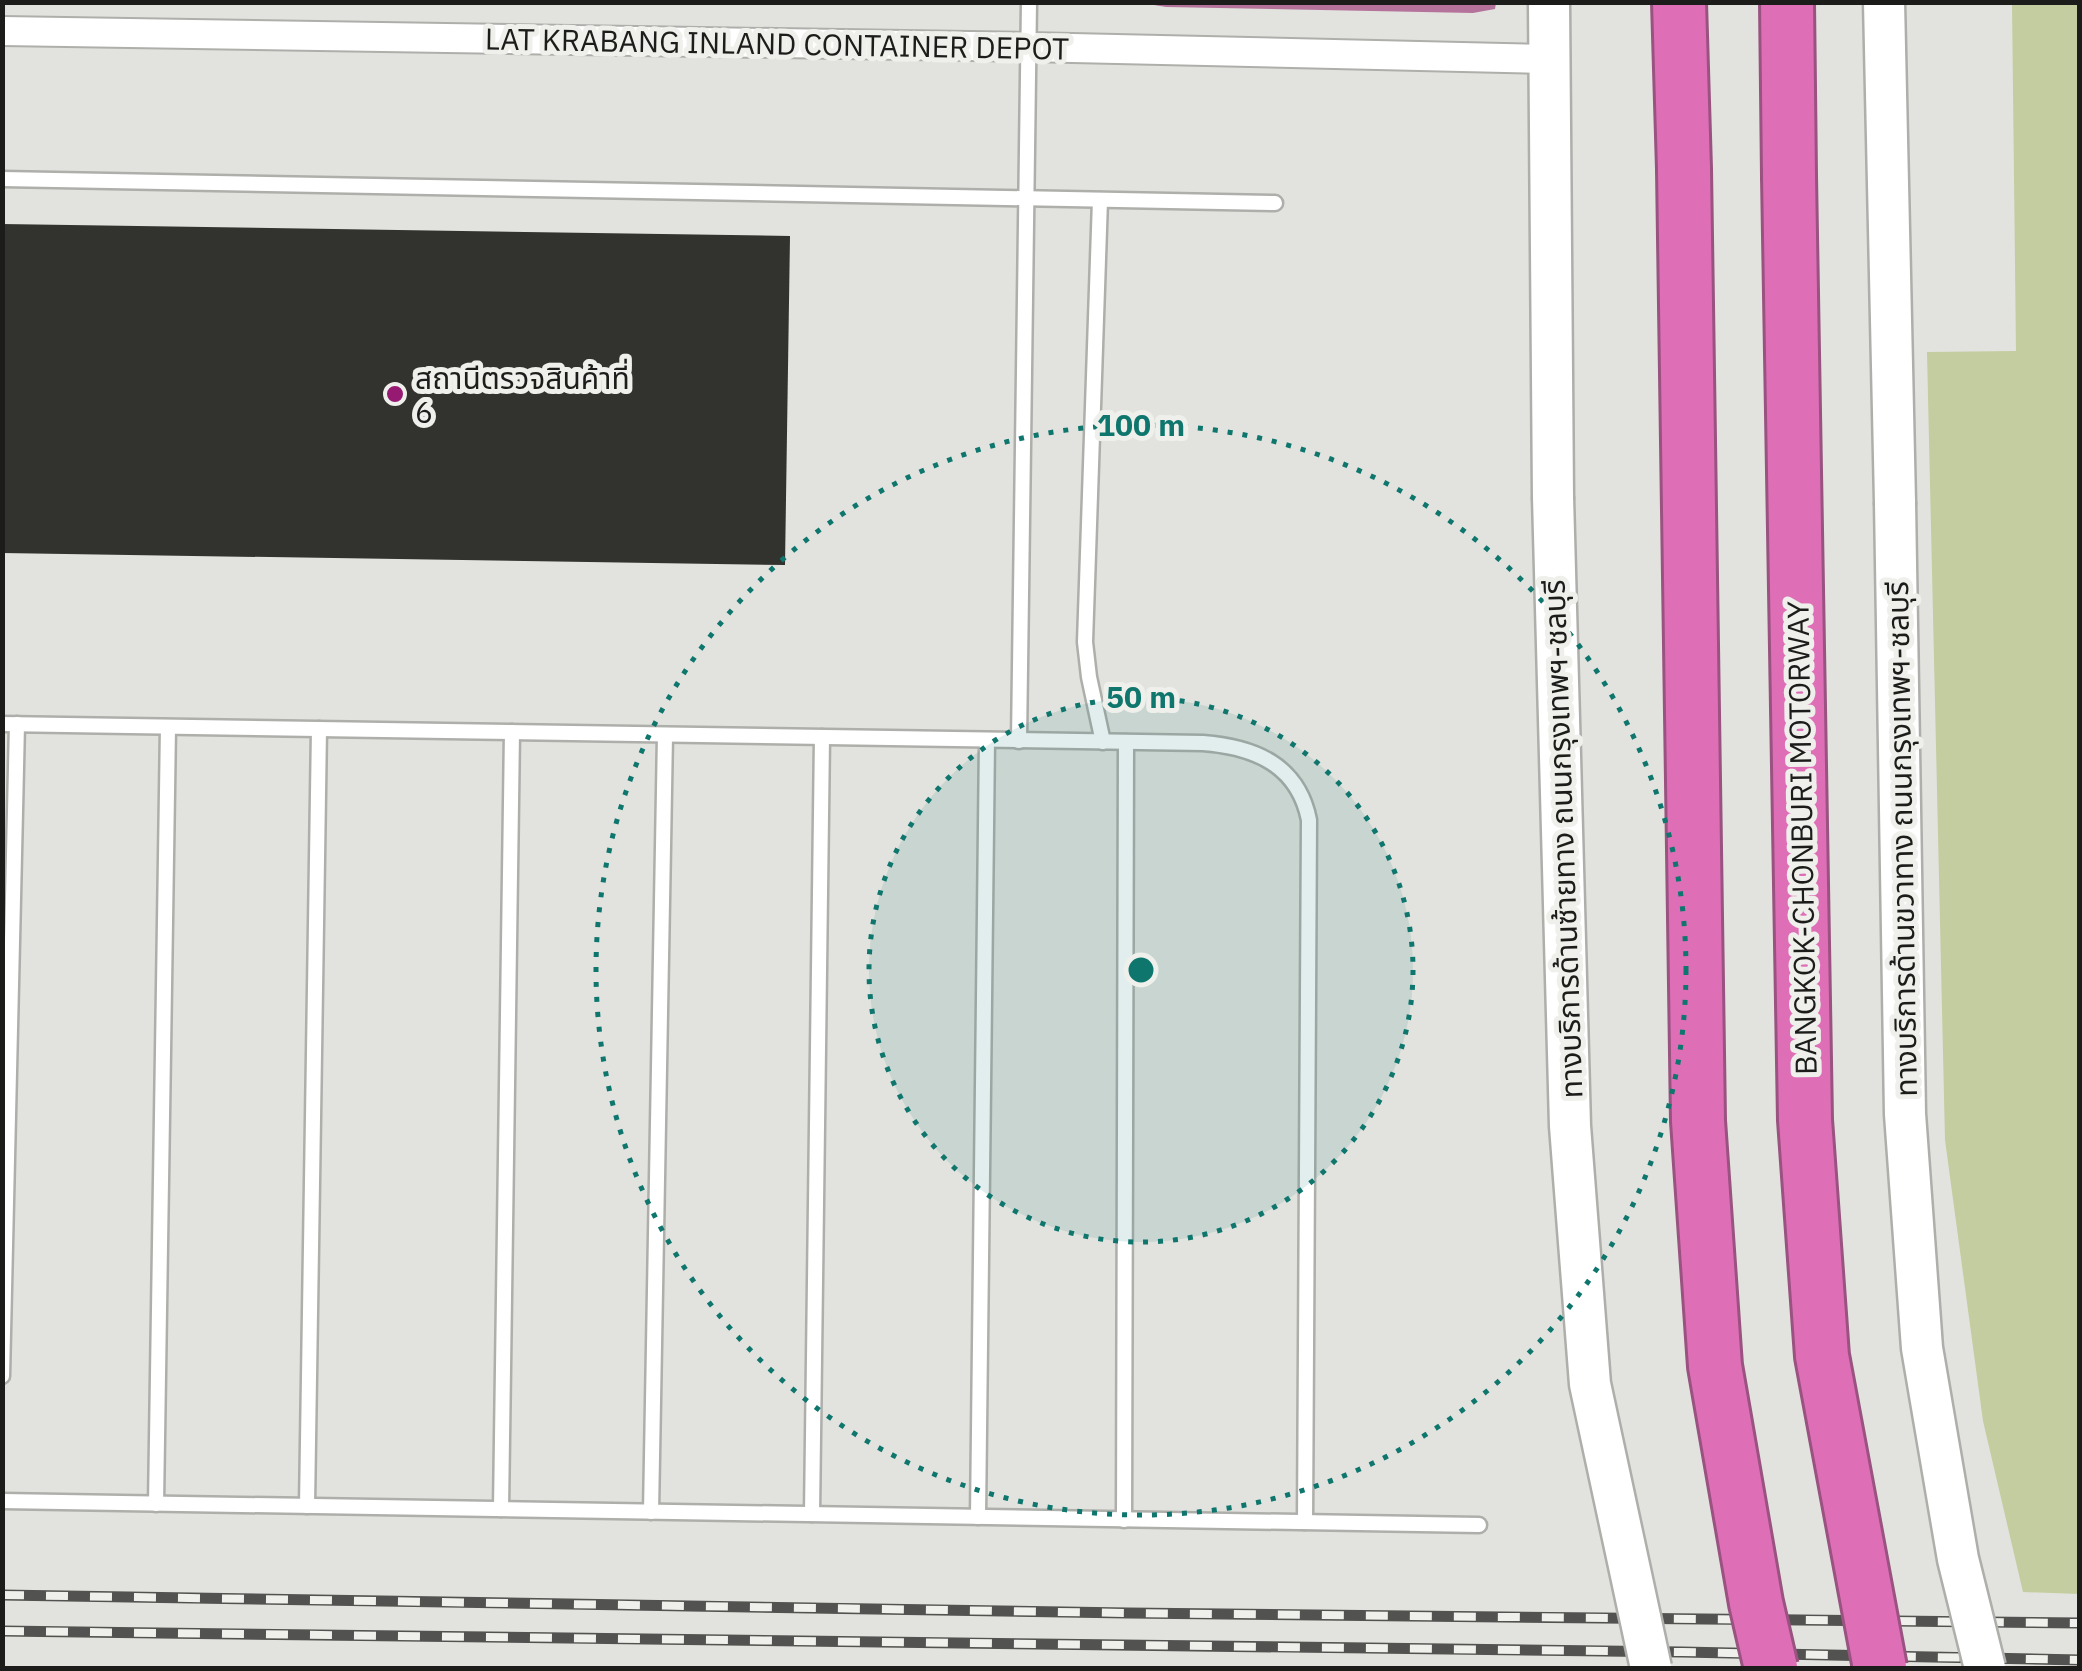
<svg xmlns="http://www.w3.org/2000/svg" width="2082" height="1671" viewBox="0 0 2082 1671" font-family="'IBM Plex Sans','Noto Sans Thai',sans-serif">
<rect width="100%" height="100%" fill="#e2e3de"/>
<polygon fill="#c3cd9f" points="2012,3 2080,3 2079,1594 2023,1592 1983,1421 1945,1140 1927,352 2016,351"/>
<polygon fill="#b5739b" points="1142,3 1496,3 1495,9 1473,13 1166,7"/>
<polygon fill="#32322f" points="2,224 790,236 785,565 2,553"/>
<g fill="none" stroke-linecap="round" stroke-linejoin="round">
<g stroke="#aeafab" stroke-width="19">
<g id="lane">
<polyline points="2,179 1275,203"/>
<polyline points="1100,200 1085,642 1089,677 1103,742"/>
<path d="M 2,724 L 1203,743 C 1255,747 1298,765 1309,820 L 1305,1522"/>
<polyline points="1019,741 1029,2"/>
<polyline points="2,1376 17,724"/>
<polyline points="2,1501 1479,1525"/>
<polyline points="156,1504 168,727"/>
<polyline points="307,1506 319,729"/>
<polyline points="501,1509 512,732"/>
<polyline points="651,1512 665,735"/>
<polyline points="812,1514 822,737"/>
<polyline points="978,1517 987,740"/>
<polyline points="1124,1520 1126,742"/>
</g>
</g>
<g stroke="#aeafab" stroke-width="32">
<polyline id="street" points="2,31 1028,47 1551,59"/>
</g>
<g stroke="#aeafab" stroke-width="45">
<g id="secondary">
<polyline points="1549,2 1553,497"/>
<polyline points="1884,2 1895,502"/>
</g>
</g>
<g stroke="#9a5280" stroke-width="58">
<g id="highway">
<polyline points="1679,2 1684,169"/>
<polyline points="1787,2 1789,176"/>
</g>
</g>
<use href="#lane" stroke="#fff" stroke-width="14"/>
<use href="#street" stroke="#fff" stroke-width="28"/>
<use href="#secondary" stroke="#fff" stroke-width="40"/>
<use href="#highway" stroke="#de6fb7" stroke-width="52"/>
<g stroke="#525350" stroke-width="11">
<g id="rail">
<polyline points="2,1595 1128,1613 2080,1623"/>
<polyline points="2,1631 1682,1652 2080,1660"/>
</g>
</g>
<use href="#rail" stroke="#eff0eb" stroke-width="8" stroke-dasharray="22" stroke-linecap="butt"/>
<g stroke="#aeafab" stroke-width="45" stroke-linecap="butt">
<g id="secondary-bridge">
<polyline points="1553,497 1570,1126 1590,1384 1651,1668"/>
<polyline points="1895,502 1905,1114 1922,1348 1958,1559 1985,1668"/>
</g>
</g>
<g stroke="#9a5280" stroke-width="58" stroke-linecap="butt">
<g id="highway-bridge">
<polyline points="1684,169 1698,1121 1715,1366 1756,1603 1771,1668"/>
<polyline points="1789,176 1805,1120 1822,1356 1880,1668"/>
</g>
</g>
<use href="#secondary-bridge" stroke="#fff" stroke-width="40"/>
<use href="#highway-bridge" stroke="#de6fb7" stroke-width="52"/>
</g>
<circle cx="1141" cy="970" r="272" fill="#0f766e" fill-opacity=".12"/>
<g fill="none" stroke="#0f766e" stroke-width="5" stroke-dasharray="5 10">
<circle cx="1141" cy="970" r="272"/>
<circle cx="1141" cy="970" r="545"/>
</g>
<circle fill="#961972" stroke="#eff0eb" stroke-width="4" cx="395" cy="394" r="10"/>
<g text-anchor="middle" dominant-baseline="central" stroke-width="10" stroke-linejoin="round" paint-order="stroke">
<g font-size="30" fill="#1c1d1b" stroke="#eff0eb">
<text transform="translate(777 43) rotate(1)">LAT KRABANG INLAND CONTAINER DEPOT</text>
<text transform="translate(1801 838) rotate(-91)">BANGKOK-CHONBURI MOTORWAY</text>
<text transform="translate(1562 839) rotate(-92)">ทางบริการด้านซ้ายทาง ถนนกรุงเทพฯ-ชลบุรี</text>
<text transform="translate(1901 839) rotate(-91)">ทางบริการด้านขวาทาง ถนนกรุงเทพฯ-ชลบุรี</text>
</g>
<g font-size="30" fill="#1c1d1b" stroke="#eff0eb" text-anchor="start">
<text x="415" y="377">สถานีตรวจสินค้าที่<tspan x="415" dy="34">6</tspan></text>
</g>
</g>
<circle cx="1141" cy="970" r="15" fill="#0f766e" stroke="#eff0eb" stroke-width="5"/>
<g font-size="30" text-anchor="middle" font-weight="bold" fill="#0f766e" stroke="#eff0eb" stroke-width="10" stroke-linejoin="round" paint-order="stroke">
<text x="1141" y="436">100 m</text>
<text x="1141" y="708">50 m</text>
</g>
<rect width="2082" height="1671" fill="none" stroke="#1c1d1b" stroke-width="10"/>
</svg>
